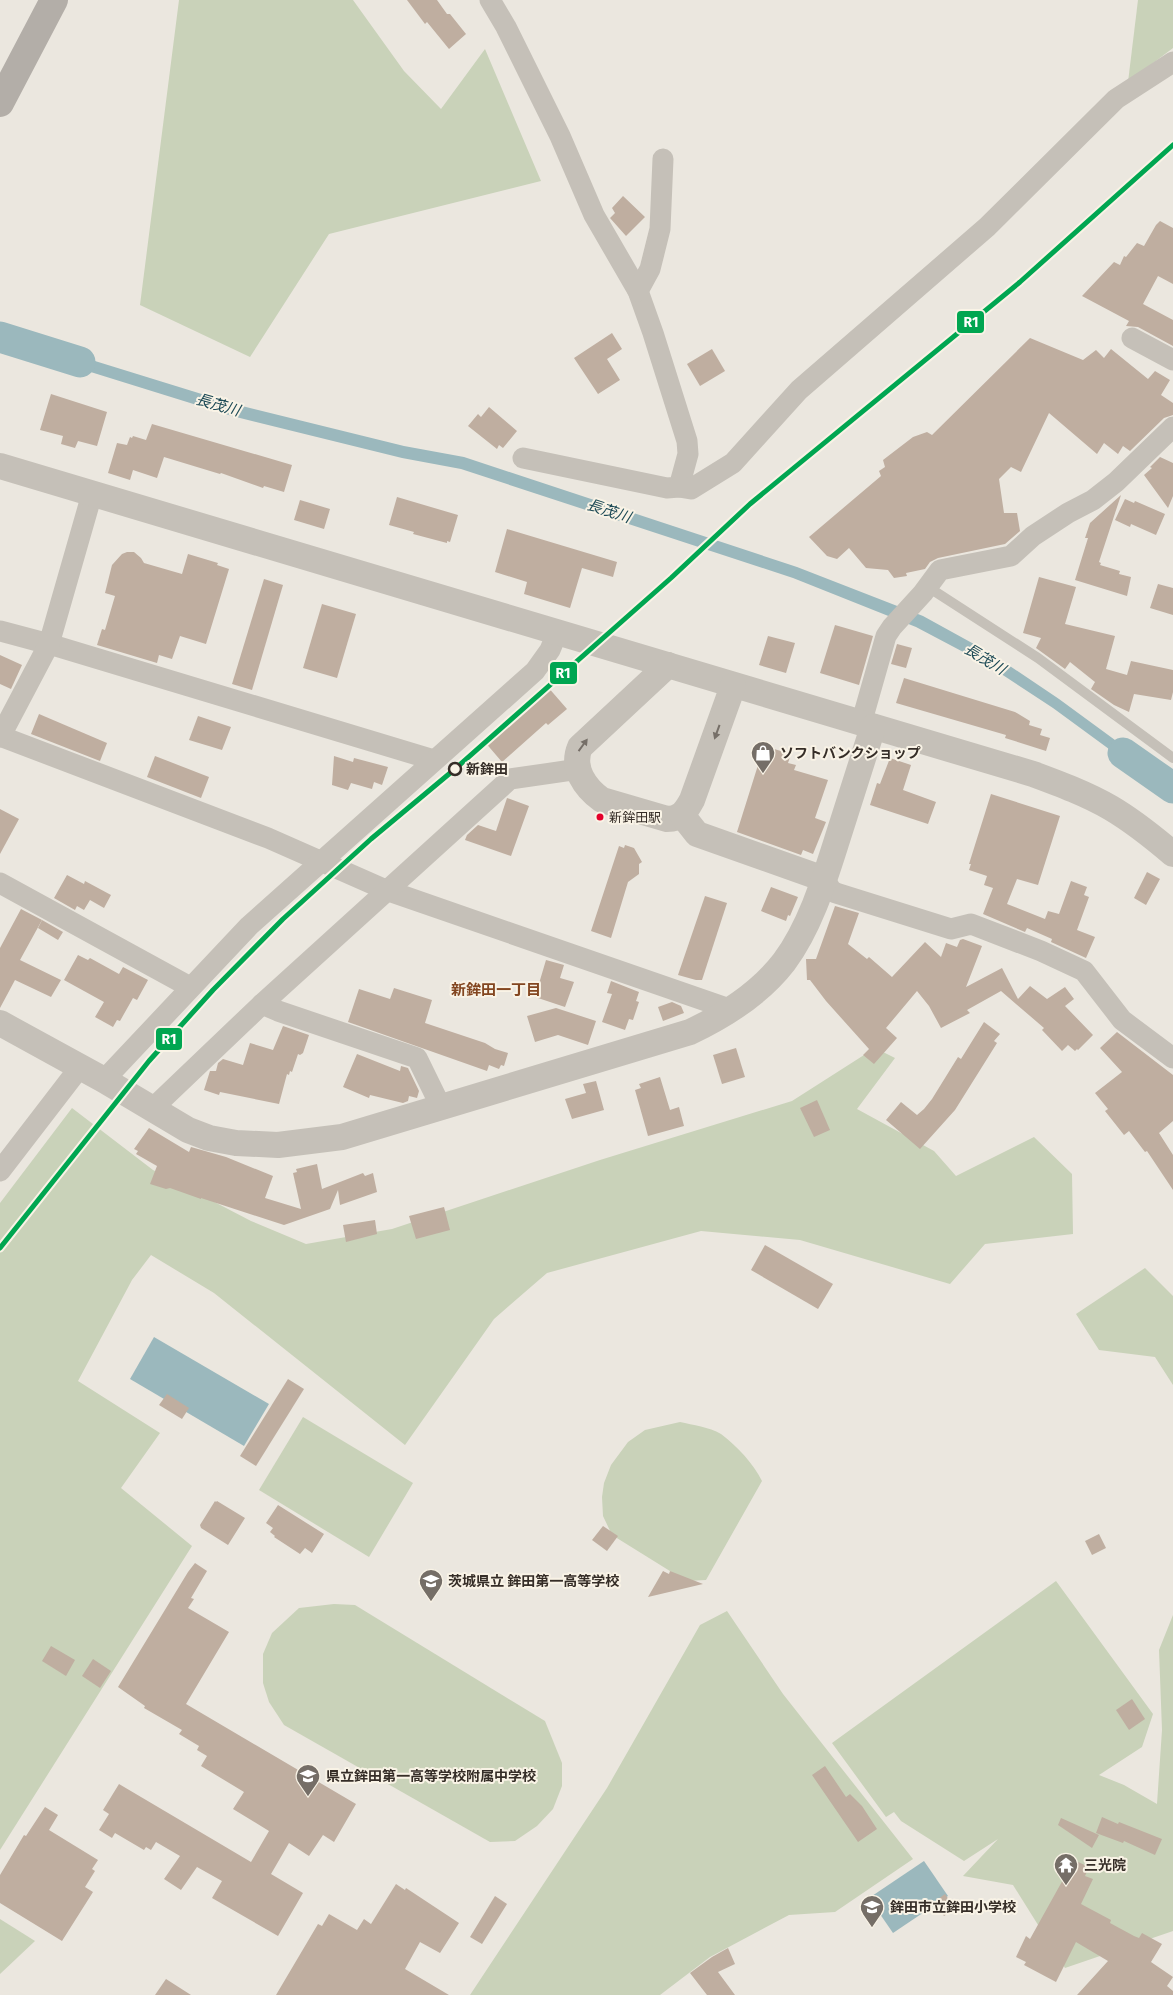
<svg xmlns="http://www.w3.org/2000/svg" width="1173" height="1995" viewBox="0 0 1173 1995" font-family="'Fira Sans','Noto Sans JP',sans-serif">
<rect width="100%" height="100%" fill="#ebe7df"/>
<g fill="#c9d2b9">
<polygon points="179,0 353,0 404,71 441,109 485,49 541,181 329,234 250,357 140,305"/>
<polygon points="1138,0 1173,0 1173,48 1128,82"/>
<polygon points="875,1048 895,1058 857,1109 934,1151 956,1176 1034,1137 1072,1174 1073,1234 985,1244 950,1284 800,1240 701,1231 547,1273 494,1319 405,1445 214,1293 151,1255 132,1280 78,1381 160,1433 121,1488 192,1546 0,1850 0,1203 72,1108 153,1170 251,1221 306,1244 392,1229 600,1160 792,1101"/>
<polygon points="1145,1268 1173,1296 1173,1385 1155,1357 1099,1350 1076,1314"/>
<polygon points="303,1417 413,1483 369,1557 259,1490"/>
<path d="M 680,1422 C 693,1425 709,1427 721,1434 C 737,1446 753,1463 762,1481 L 706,1580 L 686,1581 L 612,1535 L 603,1516 L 602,1497 L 604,1483 L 611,1465 L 628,1442 L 645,1430 Z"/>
<polygon points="1056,1581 1153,1714 1142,1747 1099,1775 1124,1785 1157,1804 1162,1730 1159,1650 1173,1615 1173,1931 1065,1968 1013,1885 963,1876 998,1839 964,1861 901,1821 894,1812 886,1817 832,1743"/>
<polygon points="334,1604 355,1605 545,1721 562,1763 562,1786 553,1809 537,1826 515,1841 490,1842 284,1725 269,1702 263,1683 263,1654 272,1633 299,1608"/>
<polygon points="727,1611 783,1694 913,1859 835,1912 789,1915 710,1957 660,1995 470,1995 607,1788 700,1625"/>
<polygon points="0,1919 35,1941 0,1974"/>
</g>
<g fill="#9bb8bd">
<polygon points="40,344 234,404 404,446 464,457 797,567 923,616 992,654 1059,699 1160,773 1154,782 1053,708 986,664 916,627 793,578 461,469 402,458 232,416 36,355"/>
<polygon points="154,1337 269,1404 244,1446 130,1379"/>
<polygon points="924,1861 948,1896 893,1933 869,1898"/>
</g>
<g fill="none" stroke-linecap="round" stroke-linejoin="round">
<g stroke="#9bb8bd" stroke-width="31">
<polyline points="0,337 80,362"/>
<polyline points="1123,753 1173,788"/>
</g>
</g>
<g fill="#bfaea0">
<polygon points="407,0 437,0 447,14 450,14 466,34 449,49 427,22 425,24"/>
<polygon points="623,196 645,217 626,236 610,218 615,213 612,208"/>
<polygon points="1160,221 1173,228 1173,284 1158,276 1143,304 1173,320 1173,346 1138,327 1126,326 1129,321 1082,296 1114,262 1120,265 1124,256 1126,257 1137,243 1144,246 1156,225"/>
<polygon points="612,333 622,349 607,359 620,380 598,394 574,358"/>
<polygon points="1030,338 1083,360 1096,350 1104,358 1111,349 1148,379 1155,371 1170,380 1161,395 1173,403 1173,415 1164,418 1130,451 1123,446 1118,454 1104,443 1097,454 1049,413 1021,472 1011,467 999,479 1004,513 1017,513 1020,531 1005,544 938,558 930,562 925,569 906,573 907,576 894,578 888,570 866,568 849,548 837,559 827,556 809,537 881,476 879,471 885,467 883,460 913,437 927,432 932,435"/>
<polygon points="712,349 725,371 700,386 687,364"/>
<polygon points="51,394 107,412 97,446 78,441 75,448 61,444 63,436 40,430"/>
<polygon points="489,407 517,431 503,448 499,445 497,449 468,426 478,414 481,417"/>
<polygon points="152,424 292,465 284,492 264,486 263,488 221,473 220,474 164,457 157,478 133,470 130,480 108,473 117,443 127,445 130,437 132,438 133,436 146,440"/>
<polygon points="1160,457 1173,463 1173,496 1168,508 1144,475 1152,468 1150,467"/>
<polygon points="1121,495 1099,562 1101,563 1100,565 1120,571 1119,574 1131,577 1127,596 1075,580 1088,538 1085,538 1090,523"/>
<polygon points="397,497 458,515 450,542 447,541 447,543 413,534 414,532 389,525"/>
<polygon points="1125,499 1134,503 1135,501 1165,514 1156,535 1131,524 1130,527 1115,520"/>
<polygon points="300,500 330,509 324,529 294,520"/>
<polygon points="507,529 617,562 613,577 582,568 570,608 524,594 527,582 495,572"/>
<polygon points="127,552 134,552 141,558 144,563 182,574 188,554 218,563 217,565 229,569 206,644 180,636 172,659 159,655 157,663 97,645 102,629 105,630 115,596 105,593 112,565 122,554"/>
<polygon points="1039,577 1076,587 1065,624 1115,636 1106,669 1127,675 1131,661 1173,670 1173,692 1171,700 1134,694 1129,712 1114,705 1091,689 1095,682 1070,662 1065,669 1036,648 1041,638 1023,633"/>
<polygon points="264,579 283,585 252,690 232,684"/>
<polygon points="1158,584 1173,588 1173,615 1150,608"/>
<polygon points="322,604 356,614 337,678 303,668"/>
<polygon points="835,625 873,636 859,685 820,673"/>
<polygon points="768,636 795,643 786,673 759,665"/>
<polygon points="897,644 912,648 906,668 891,664"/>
<polygon points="0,655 22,665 11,689 0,684"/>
<polygon points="904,678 1015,712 1030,721 1029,725 1042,729 1040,735 1050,738 1046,751 1005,738 1006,735 896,703"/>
<polygon points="547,686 567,709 548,725 546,723 502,762 484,741"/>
<polygon points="39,714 107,743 100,761 31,734"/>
<polygon points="198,716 231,727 222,750 189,740"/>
<polygon points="764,746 791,754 788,763 796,765 794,770 828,780 815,818 826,822 813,854 803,850 801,855 737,832"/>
<polygon points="155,756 209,777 201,798 147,777"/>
<polygon points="334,756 353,762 354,758 388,767 382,785 374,782 372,789 351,783 348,790 332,785"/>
<polygon points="890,758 911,765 903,790 936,802 928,824 870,805 877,783 880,784"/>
<polygon points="991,794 1060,816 1038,885 1017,879 1007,904 1045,919 1048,911 1059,914 1071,881 1087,887 1084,895 1089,897 1077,930 1095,937 1086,958 1051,942 1052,939 1027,928 1025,932 983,914 993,888 984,885 987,876 969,870 971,864 969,864"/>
<polygon points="507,798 529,806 511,856 465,840 467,835 478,825 496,831"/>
<polygon points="0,809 19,819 0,854"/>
<polygon points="625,845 634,848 642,862 639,864 639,874 628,882 611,938 591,931 619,846 624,848"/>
<polygon points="1147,872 1160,879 1146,905 1134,898"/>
<polygon points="67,875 84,884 85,881 111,895 104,908 90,900 84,910 77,906 75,910 54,898"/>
<polygon points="771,887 798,897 790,916 788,915 786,921 761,911"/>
<polygon points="705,896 727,903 702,980 696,980 678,975"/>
<polygon points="835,906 859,913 848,944 867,959 869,957 892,977 925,942 941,957 946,943 957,947 960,940 963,939 982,946 966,987 1002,968 1018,999 1030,986 1047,999 1065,987 1074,999 1065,1006 1093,1035 1078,1050 1077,1049 1075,1051 1068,1045 1062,1051 1042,1030 1044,1028 1001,991 967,1010 970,1013 941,1028 929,1006 917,991 886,1028 897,1038 874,1064 863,1055 869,1049 826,1001 810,980 807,980 806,959 816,959"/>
<polygon points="21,909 42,920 20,960 61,980 51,997 15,980 0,1008 0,948"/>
<polygon points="42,920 63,932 58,940 38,928"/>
<polygon points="78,955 88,960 90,958 119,974 123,967 148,980 137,1000 133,998 120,1021 117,1020 113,1027 95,1017 104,1002 64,980"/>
<polygon points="546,960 564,965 560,978 574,982 565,1007 535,997"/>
<polygon points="611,981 639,992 636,1001 639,1002 633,1020 629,1019 625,1030 602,1022 612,994 607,993"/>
<polygon points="394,988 432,1000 425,1023 485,1043 495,1049 508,1053 504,1066 501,1065 499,1069 489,1065 487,1071 348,1022 359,989 390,999"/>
<polygon points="672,1002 681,1006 684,1013 663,1021 658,1007"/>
<polygon points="556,1008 596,1021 588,1045 558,1035 535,1042 527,1016"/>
<polygon points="984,1022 1000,1034 994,1041 997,1043 955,1110 920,1149 886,1120 901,1102 917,1115 924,1109 932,1099 958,1057 961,1059"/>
<polygon points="283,1026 309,1035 303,1053 300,1055 298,1054 292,1072 290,1071 289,1075 287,1074 279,1104 220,1092 219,1095 204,1090 210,1071 216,1071 218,1063 223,1059 243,1065 250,1043 273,1050"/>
<polygon points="1117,1032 1173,1075 1173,1121 1159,1133 1173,1155 1173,1190 1147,1151 1145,1152 1129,1131 1124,1135 1105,1111 1108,1109 1095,1093 1122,1072 1100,1048"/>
<polygon points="736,1048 745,1077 722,1084 713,1055"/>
<polygon points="357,1054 400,1071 401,1066 408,1068 419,1091 417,1098 409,1096 408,1101 403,1103 370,1095 369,1098 343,1087"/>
<polygon points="660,1077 670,1110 679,1107 684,1126 648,1136 635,1090 641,1088 639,1084"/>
<polygon points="596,1081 604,1110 572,1119 565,1099 586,1093 583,1084"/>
<polygon points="817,1100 830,1130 814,1137 800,1108"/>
<polygon points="149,1128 189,1152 191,1147 226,1157 273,1176 265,1198 301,1209 293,1173 297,1172 296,1169 317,1164 322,1189 363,1173 365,1176 373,1173 377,1192 340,1205 338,1190 330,1209 284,1225 201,1198 201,1199 170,1188 166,1189 150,1184 157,1166 136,1154 138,1151 134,1149"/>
<polygon points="444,1207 450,1230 416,1239 409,1216"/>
<polygon points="375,1220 377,1234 346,1242 343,1225"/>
<polygon points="765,1245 833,1284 818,1309 751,1270"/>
<polygon points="288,1379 304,1389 256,1466 240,1456"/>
<polygon points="167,1394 189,1408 182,1419 159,1405"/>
<polygon points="215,1501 216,1502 217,1501 245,1518 228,1545 201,1528 200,1525"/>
<polygon points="278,1505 324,1534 312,1553 305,1548 300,1554 274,1537 275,1536 270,1532 273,1528 266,1523"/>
<polygon points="603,1526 618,1536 607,1551 592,1540"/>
<polygon points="1099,1534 1106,1548 1092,1555 1085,1541"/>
<polygon points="195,1563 207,1571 191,1598 194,1599 188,1608 229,1632 186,1704 356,1804 334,1842 323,1835 309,1856 289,1843 271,1874 303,1893 278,1936 212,1898 222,1881 197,1867 181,1890 164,1879 180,1856 156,1842 151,1850 146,1847 144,1850 115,1833 112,1838 99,1830 109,1814 103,1810 119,1784 251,1862 269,1831 233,1809 244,1792 201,1766 207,1756 197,1750 199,1746 179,1734 182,1730 144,1708 145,1706 118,1687 188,1572"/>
<polygon points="663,1571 669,1574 670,1571 703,1584 648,1597"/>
<polygon points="51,1646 75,1660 66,1676 42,1661"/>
<polygon points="93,1659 111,1671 100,1688 82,1676"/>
<polygon points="1132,1699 1145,1719 1129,1730 1116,1710"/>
<polygon points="825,1766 846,1797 850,1794 862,1806 877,1829 858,1842 812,1775"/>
<polygon points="45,1807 58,1815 49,1830 98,1860 92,1869 95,1871 85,1887 93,1892 62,1941 0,1903 0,1875 24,1835 26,1836"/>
<polygon points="1102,1817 1118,1824 1119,1822 1162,1839 1155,1855 1124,1841 1123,1843 1096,1833"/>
<polygon points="1061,1818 1099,1835 1092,1848 1058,1825"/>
<polygon points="1074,1860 1089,1867 1085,1876 1093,1879 1081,1904 1111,1920 1110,1923 1134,1936 1139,1938 1142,1933 1162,1944 1151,1962 1173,1977 1167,1986 1173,1991 1173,1995 1077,1995 1108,1961 1076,1942 1056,1982 1024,1965 1026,1962 1016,1957 1026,1936 1030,1939"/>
<polygon points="396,1884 405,1890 406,1888 459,1923 440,1953 420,1942 405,1969 449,1995 276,1995 318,1924 322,1926 329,1914 357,1930 364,1919 371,1924"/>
<polygon points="945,1894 955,1909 944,1916 934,1902"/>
<polygon points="495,1896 507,1904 482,1944 470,1937"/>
<polygon points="728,1948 735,1964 718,1972 735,1995 707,1995 690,1973 712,1957"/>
<polygon points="166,1979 191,1995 155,1995"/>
</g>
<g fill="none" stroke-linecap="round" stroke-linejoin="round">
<polyline stroke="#c5c0b8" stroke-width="10" points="928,587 1038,658 1173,758"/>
<g stroke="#c5c0b8" stroke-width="21">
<polyline points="490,0 506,27 560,136 594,215 638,291 653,333 687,441 688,454 679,487 667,488 523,458"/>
<polyline points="638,291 650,269 660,229 663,159"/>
<polyline points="1132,338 1173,360"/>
<polyline points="679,487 691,489 733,463 799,390 987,227 1116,99 1173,62"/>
<polyline points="0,631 49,644 434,760"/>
<polyline points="861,724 886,636 892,627 923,593 940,570 1011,556 1033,536 1068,513 1093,500 1116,482 1173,427"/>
<polyline points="0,736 268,838 386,890 732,1010"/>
<polyline points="0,737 49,644 92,494"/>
<polyline points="824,879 832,891 836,893 951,929 971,924 1041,951 1084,971 1122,1020 1173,1058"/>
<polyline points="0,883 190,987"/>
<polyline points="262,1004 278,1011 417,1058 441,1107"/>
<polyline points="104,1080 249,926 535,671 550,650 557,633"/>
<polyline points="152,1109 262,1004 510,779 579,769"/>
<polyline points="0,1171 80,1067"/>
</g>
<g stroke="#c5c0b8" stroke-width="26">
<path d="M 0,466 L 1033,774 C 1060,784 1087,794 1111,808 C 1133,821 1153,837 1173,854"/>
<path d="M 668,665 L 580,747 C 571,768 585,788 602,800 L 667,819 C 681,819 686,811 692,800 L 733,686"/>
<polyline points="682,815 697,834 824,879"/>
<path d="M 0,1023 L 104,1080 L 188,1130 L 209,1138 L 236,1143 L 278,1145 L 342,1137 L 690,1032 C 726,1015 760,993 784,962 C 810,927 824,881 837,840 C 849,802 861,765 873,727"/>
</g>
<polyline stroke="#b3aea8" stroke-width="28" points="0,103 54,0"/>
<g stroke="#f9f3e6" stroke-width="9">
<polyline id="rail-1" points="0,1248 149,1061 213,990 283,919 371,839 455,769 671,578 750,504 1020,282 1173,145"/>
</g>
<use href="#rail-1" stroke="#00a651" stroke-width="5"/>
</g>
<defs><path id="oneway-solid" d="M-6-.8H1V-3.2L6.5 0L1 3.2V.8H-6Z" transform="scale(1.25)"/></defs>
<g fill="#766f68">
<use href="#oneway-solid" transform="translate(717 732) rotate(110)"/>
<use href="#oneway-solid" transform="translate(583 745) rotate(-54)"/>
</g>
<defs>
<g id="shop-pin" transform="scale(1.25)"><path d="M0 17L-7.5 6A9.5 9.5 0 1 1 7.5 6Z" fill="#756e67" stroke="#f9f3e6"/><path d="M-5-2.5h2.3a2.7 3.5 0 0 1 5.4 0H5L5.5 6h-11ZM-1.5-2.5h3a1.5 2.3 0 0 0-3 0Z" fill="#fff"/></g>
<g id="school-pin" transform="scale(1.25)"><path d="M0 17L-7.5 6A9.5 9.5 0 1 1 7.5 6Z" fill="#756e67" stroke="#f9f3e6"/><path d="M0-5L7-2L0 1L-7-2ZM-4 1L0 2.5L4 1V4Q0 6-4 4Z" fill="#fff"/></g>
<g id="temple-pin" transform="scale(1.25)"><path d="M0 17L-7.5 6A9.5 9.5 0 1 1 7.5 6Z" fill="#756e67" stroke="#f9f3e6"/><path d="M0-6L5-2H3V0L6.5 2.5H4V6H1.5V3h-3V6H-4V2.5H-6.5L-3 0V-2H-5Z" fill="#fff"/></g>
</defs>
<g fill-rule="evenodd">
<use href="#shop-pin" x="763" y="753"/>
<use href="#school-pin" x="431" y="1581"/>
<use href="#school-pin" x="308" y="1776"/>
<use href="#temple-pin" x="1066" y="1865"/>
<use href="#school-pin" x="872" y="1907"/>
</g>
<circle fill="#f9f3e6" stroke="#352d27" stroke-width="2.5" cx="455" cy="769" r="6"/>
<circle fill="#e4002b" stroke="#f9f3e6" stroke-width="2" cx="600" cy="817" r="4.5"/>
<g text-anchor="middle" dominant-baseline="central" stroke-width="4" stroke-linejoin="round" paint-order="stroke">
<g font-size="13" fill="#352d27" stroke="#f9f3e6" text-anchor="start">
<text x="609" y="817">新鉾田駅</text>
</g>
<g font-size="14" font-weight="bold" fill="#352d27" stroke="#f9f3e6" text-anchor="start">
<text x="780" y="753">ソフトバンクショップ</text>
<text x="448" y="1581">茨城県立 鉾田第一高等学校</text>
<text x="326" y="1776">県立鉾田第一高等学校附属中学校</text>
<text x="1084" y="1865">三光院</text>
<text x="890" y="1907">鉾田市立鉾田小学校</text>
</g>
<g font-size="14" font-weight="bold" fill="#352d27" stroke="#f9f3e6" text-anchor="start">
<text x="466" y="769">新鉾田</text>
</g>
<g font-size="15" font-style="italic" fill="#1d4a56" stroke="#f9f3e6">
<text transform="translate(218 405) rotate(16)">長茂川</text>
<text transform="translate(609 511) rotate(18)">長茂川</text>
<text transform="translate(985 659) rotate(31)">長茂川</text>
</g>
<g font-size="15" font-weight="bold" fill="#834620" stroke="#f9f3e6">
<text x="496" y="990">新鉾田一丁目</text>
</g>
</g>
<g stroke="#f9f3e6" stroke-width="2">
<rect x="956" y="310" width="29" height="24" rx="5" fill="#00a651"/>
<rect x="549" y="661" width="29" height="24" rx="5" fill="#00a651"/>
<rect x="155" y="1027" width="28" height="24" rx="5" fill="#00a651"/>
</g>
<g font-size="14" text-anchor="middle" font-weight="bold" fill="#fff">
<text x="971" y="327">R1</text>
<text x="563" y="678">R1</text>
<text x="169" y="1044">R1</text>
</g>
</svg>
